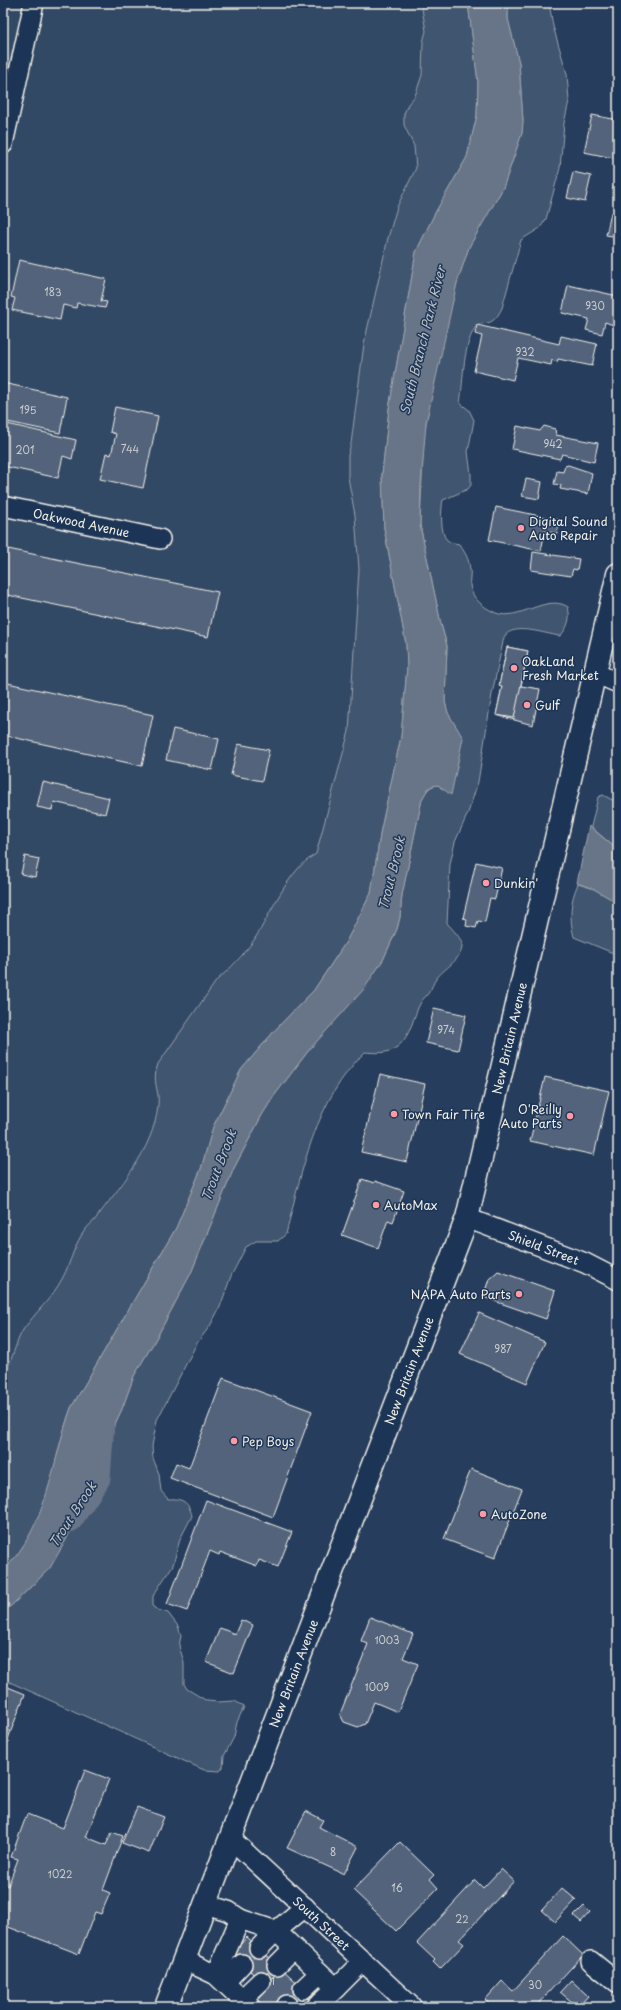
<svg xmlns="http://www.w3.org/2000/svg" width="621" height="2010" viewBox="0 0 621 2010" font-family="'Playpen Sans',sans-serif">
<rect width="100%" height="100%" fill="#263d5d"/>
<filter id="ink" filterUnits="userSpaceOnUse"><feTurbulence type="fractalNoise" baseFrequency=".025" numOctaves="2"/><feDisplacementMap in="SourceGraphic" scale="8" xChannelSelector="R" yChannelSelector="G"/><feConvolveMatrix kernelMatrix="1 2 1 2 8 2 1 2 1" color-interpolation-filters="sRGB"/></filter>
<g filter="url(#ink)">
<polygon fill="#334966" points="3,3 421,3 426,31 423,42 422,75 420,86 415,96 408,104 404,114 404,125 414,146 416,168 397,207 348,455 348,477 355,515 359,569 349,731 316,854 306,859 286,886 253,941 225,973 217,980 158,1064 158,1106 152,1133 136,1163 94,1221 85,1229 61,1281 23,1331 3,1375"/>
<g fill="#40546f" stroke="#9aa2ac">
<path d="M 421,3 L 468,3 L 478,82 L 477,115 L 467,157 L 435,213 L 416,252 L 389,409 L 382,474 L 384,528 L 406,644 L 407,667 L 401,737 L 381,829 L 371,893 L 346,942 L 314,990 L 276,1029 L 241,1070 L 213,1127 L 201,1169 L 176,1228 L 71,1408 C 54,1453 51,1507 23,1548 C 18,1556 10,1563 3,1571 L 3,1375 C 11,1366 15,1343 23,1330 C 35,1313 52,1298 62,1279 C 73,1259 75,1236 94,1221 C 119,1187 153,1151 158,1106 C 160,1089 151,1082 158,1064 L 217,980 C 230,969 244,954 254,940 C 271,914 288,869 316,854 L 349,731 L 359,569 L 355,515 L 348,477 L 348,455 L 351,444 L 364,344 L 388,238 L 397,207 L 416,168 L 414,146 L 404,125 L 404,114 L 408,104 L 415,96 L 422,75 L 423,42 L 426,31 Z"/>
<path d="M 508,3 L 549,3 L 553,26 L 567,74 L 569,101 L 564,123 L 560,168 L 546,219 L 540,228 L 521,240 L 502,308 C 496,320 492,324 478,324 C 462,343 464,379 460,403 L 469,410 L 474,420 L 468,452 L 471,474 L 471,485 L 468,489 L 443,500 C 441,508 440,534 447,540 C 450,543 455,543 459,544 C 465,552 469,559 470,569 C 471,574 469,580 470,585 C 471,598 484,608 496,613 C 518,622 547,593 568,607 C 571,618 568,628 560,636 C 545,634 513,622 504,637 L 492,694 L 478,782 L 468,813 L 455,842 L 450,864 L 447,923 C 451,928 462,938 462,945 C 463,959 443,969 436,979 C 433,983 432,988 429,992 C 427,996 423,998 421,1002 C 413,1016 411,1037 397,1047 C 389,1054 375,1053 365,1052 C 315,1100 302,1171 286,1234 L 278,1241 L 256,1241 L 246,1247 L 231,1276 L 220,1307 L 210,1326 L 197,1343 L 157,1420 L 152,1446 L 153,1458 L 159,1474 L 161,1491 L 168,1499 C 182,1498 189,1502 192,1516 L 180,1539 L 173,1565 L 153,1596 L 153,1607 L 158,1610 L 168,1613 L 178,1626 L 181,1636 L 179,1646 L 184,1662 L 184,1684 L 187,1689 L 207,1701 L 218,1702 L 235,1701 L 244,1707 L 237,1722 L 234,1737 L 224,1756 L 223,1767 L 220,1771 L 204,1770 L 3,1679 L 3,1611 L 11,1606 L 42,1576 L 80,1511 L 93,1481 L 98,1460 L 122,1409 L 134,1376 L 158,1335 L 191,1273 L 234,1168 L 262,1115 L 274,1096 L 309,1050 L 363,989 L 383,960 L 397,929 L 400,917 L 402,895 L 422,799 C 426,791 429,786 438,785 L 442,789 L 452,721 L 448,713 L 445,702 L 447,646 L 441,624 L 420,525 L 424,434 L 440,352 L 457,283 L 469,247 L 503,188 L 522,133 L 523,121 L 519,63 L 508,19 Z"/>
<polygon points="603,795 618,803 618,850 591,827 598,797"/>
<path d="M 578,884 L 594,889 L 618,903 L 618,955 L 574,937 C 569,918 570,901 578,884 Z"/>
</g>
<g fill="#677588" stroke="#9fa7ae">
<path d="M 468,3 L 508,3 L 508,19 L 519,63 L 523,121 L 522,133 L 503,188 L 469,247 L 457,283 L 426,423 L 421,484 L 420,525 L 441,624 L 447,646 L 445,702 L 448,713 L 463,738 L 451,795 L 438,785 L 432,786 L 428,789 L 422,799 L 402,895 L 400,917 L 397,929 L 383,960 L 364,989 L 309,1050 L 274,1096 L 262,1115 L 234,1168 L 191,1273 L 158,1335 L 134,1376 L 122,1409 L 98,1460 L 93,1481 L 85,1501 L 66,1540 L 50,1568 L 11,1606 L 3,1611 L 3,1571 C 49,1524 50,1467 71,1408 L 176,1228 L 201,1169 L 213,1127 L 241,1070 L 276,1029 L 314,990 L 346,942 L 371,893 L 381,829 L 401,737 L 407,667 L 406,644 L 384,528 L 382,474 L 389,409 L 416,252 L 435,213 L 467,157 L 477,115 L 478,82 Z"/>
<polygon points="589,826 618,850 618,903 594,889 577,883"/>
</g>
<g fill="none" stroke-linecap="round" stroke-linejoin="round">
<polyline stroke="#677588" stroke-width="29" points="69,1518 96,1478 100,1423"/>
</g>
<g fill="#52647b" stroke="#f4f1e8">
<polygon points="592,115 618,120 618,159 584,152"/>
<polygon points="573,172 591,176 585,202 567,198"/>
<polygon points="615,179 618,179 618,191 613,189"/>
<polygon points="611,213 618,215 618,237 606,235"/>
<polygon points="19,260 106,279 101,301 107,302 105,308 77,303 76,308 63,305 60,320 12,310 15,298 11,297"/>
<polygon points="568,285 618,296 618,325 616,326 605,322 602,334 586,330 589,319 562,313"/>
<polygon points="477,325 559,344 561,336 597,344 592,366 558,359 557,362 552,360 551,365 518,358 513,380 474,371 482,336 475,334"/>
<polygon points="3,383 67,397 60,433 3,421"/>
<polygon points="115,407 158,416 143,488 100,479 106,453 111,455 116,434 110,432"/>
<polygon points="3,423 76,440 72,459 63,456 58,478 3,466"/>
<polygon points="517,426 540,431 544,426 555,429 556,435 598,443 594,462 562,454 560,459 512,449"/>
<polygon points="568,465 592,473 588,494 560,489 561,485 554,484 557,471 563,472 565,466"/>
<polygon points="526,479 542,482 539,499 522,496"/>
<polygon points="496,507 560,520 557,534 545,531 541,551 489,540"/>
<polygon points="3,548 218,592 208,637 3,594"/>
<polygon points="533,552 579,559 577,570 573,569 571,576 531,570"/>
<polygon points="507,647 528,651 521,686 540,689 533,725 496,715 502,687 499,686"/>
<polygon points="507,647 528,651 514,718 496,715 502,687 499,686"/>
<polygon points="3,682 153,715 142,766 3,735"/>
<polygon points="173,729 219,739 212,770 166,760"/>
<polygon points="238,744 269,750 262,781 231,775"/>
<polygon points="43,782 109,798 105,814 54,802 52,810 37,807"/>
<polygon points="25,856 39,859 35,877 21,874"/>
<polygon points="476,862 502,868 495,899 490,898 485,922 478,921 476,928 466,926 467,919 463,918"/>
<polygon points="434,1008 466,1015 458,1050 426,1043"/>
<polygon points="380,1074 425,1084 407,1162 361,1152"/>
<polygon points="545,1077 609,1091 594,1155 530,1141"/>
<polygon points="362,1179 374,1183 375,1181 404,1191 393,1222 388,1220 378,1248 342,1235"/>
<polygon points="498,1271 555,1291 546,1319 483,1297 489,1279"/>
<polygon points="479,1313 545,1342 527,1383 460,1354"/>
<polygon points="223,1378 312,1411 273,1517 170,1478 176,1463 189,1468"/>
<polygon points="471,1469 522,1489 495,1558 444,1539"/>
<polygon points="206,1500 292,1532 278,1567 259,1560 257,1566 220,1552 219,1555 210,1551 187,1611 167,1604"/>
<polygon points="370,1617 413,1634 403,1658 418,1664 398,1712 374,1702 365,1724 358,1727 344,1722 340,1714 368,1644 361,1641"/>
<polygon points="241,1620 253,1625 234,1673 206,1662 220,1628 235,1634"/>
<polygon points="3,1685 25,1694 3,1752"/>
<polygon points="85,1770 109,1779 86,1837 106,1845 112,1832 123,1836 103,1890 110,1893 101,1914 95,1912 79,1954 3,1925 3,1884 8,1886 18,1859 11,1857 27,1814 63,1828"/>
<polygon points="137,1807 164,1817 149,1853 122,1843"/>
<polygon points="306,1811 323,1820 319,1827 358,1847 344,1874 287,1848"/>
<polygon points="400,1842 434,1875 430,1879 438,1888 396,1931 353,1890"/>
<polygon points="501,1869 514,1881 459,1940 464,1944 440,1969 433,1962 435,1960 417,1943 475,1880 483,1888"/>
<polygon points="562,1888 576,1900 555,1922 542,1910"/>
<polygon points="584,1906 590,1912 581,1922 574,1916"/>
<polygon points="563,1936 583,1955 535,2007 493,2007 485,2000 502,1981 513,1991"/>
<polygon points="247,1937 316,2000 310,2007 289,2007 282,2000 276,2007 265,2007 257,2000 268,1988 232,1954"/>
<polygon points="571,1980 588,1996 578,2007 560,1992"/>
</g>
<g fill="none" stroke-linecap="round" stroke-linejoin="round">
<g stroke="#f4f1e8" stroke-width="22">
<g id="minor">
<polyline points="3,144 34,3"/>
<path id="s1" d="M 3,506 L 160,539"/>
<polyline points="595,673 618,683"/>
<path id="s2" d="M 467,1218 L 585,1263 L 618,1280"/>
<path id="s3" d="M 230,1838 L 412,2007"/>
<polyline points="205,1904 228,1911 240,1919 216,1975"/>
<polyline points="305,1907 276,1931 336,1988 363,1961"/>
<polyline points="240,1919 276,1931 259,1948"/>
<polyline points="184,1960 216,1975 250,2007"/>
<polyline points="591,1961 618,1983"/>
<polyline points="277,1965 294,1948"/>
<polyline points="225,1982 242,1964"/>
<polyline points="303,1989 320,1973"/>
<polyline points="242,1999 261,1981"/>
<polyline points="286,2007 287,2005"/>
<polyline points="316,2007 336,1988"/>
</g>
</g>
<g stroke="#f4f1e8" stroke-width="25">
<g id="major">
<path id="s4" d="M 166,2007 L 467,1218 L 618,574"/>
</g>
</g>
<use href="#minor" stroke="#1d3557" stroke-width="19"/>
<use href="#major" stroke="#1d3557" stroke-width="22"/>
</g>
</g>
<g fill="#ff9aa2" stroke="#1d3557" stroke-width="1.5">
<circle cx="521" cy="528" r="4"/>
<circle cx="514" cy="668" r="4"/>
<circle cx="527" cy="705" r="4"/>
<circle cx="486" cy="883" r="4"/>
<circle cx="394" cy="1114" r="4"/>
<circle cx="570" cy="1116" r="4"/>
<circle cx="376" cy="1205" r="4"/>
<circle cx="519" cy="1294" r="4"/>
<circle cx="234" cy="1441" r="4"/>
<circle cx="483" cy="1514" r="4"/>
</g>
<g text-anchor="middle" dominant-baseline="central" stroke-width="3" stroke-linejoin="round" paint-order="stroke">
<g font-size="10" fill="#cccecd">
<text x="53" y="291">183</text>
<text x="595" y="305">930</text>
<text x="525" y="351">932</text>
<text x="28" y="409">195</text>
<text x="553" y="443">942</text>
<text x="130" y="448">744</text>
<text x="25" y="449">201</text>
<text x="446" y="1029">974</text>
<text x="503" y="1348">987</text>
<text x="387" y="1639">1003</text>
<text x="377" y="1686">1009</text>
<text x="333" y="1851">8</text>
<text x="60" y="1873">1022</text>
<text x="397" y="1887">16</text>
<text x="462" y="1918">22</text>
<text x="273" y="1980">1</text>
<text x="535" y="1984">30</text>
</g>
<g font-size="12" fill="#f4f1e8" stroke="#1d3557" text-anchor="start">
<text x="529" y="521">Digital Sound<tspan x="529" dy="14">Auto Repair</tspan></text>
<text x="522" y="661">OakLand<tspan x="522" dy="14">Fresh Market</tspan></text>
<text x="535" y="705">Gulf</text>
<text x="494" y="883">Dunkin'</text>
<text x="562" y="1109" text-anchor="end">O'Reilly<tspan x="562" dy="14">Auto Parts</tspan></text>
<text x="402" y="1114">Town Fair Tire</text>
<text x="384" y="1205">AutoMax</text>
<text x="511" y="1294" text-anchor="end">NAPA Auto Parts</text>
<text x="242" y="1441">Pep Boys</text>
<text x="491" y="1514">AutoZone</text>
</g>
<g font-size="12" fill="#f4f1e8" stroke="#1d3557">
<text stroke="none"><textPath href="#s1" startOffset="80">Oakwood Avenue</textPath></text>
<text stroke="none"><textPath href="#s4" startOffset="1029">New Britain Avenue</textPath></text>
<text stroke="none"><textPath href="#s2" startOffset="82">Shield Street</textPath></text>
<text stroke="none"><textPath href="#s4" startOffset="681">New Britain Avenue</textPath></text>
<text stroke="none"><textPath href="#s4" startOffset="357">New Britain Avenue</textPath></text>
<text stroke="none"><textPath href="#s3" startOffset="125">South Street</textPath></text>
</g>
<g font-size="13" font-style="italic" fill="#bcbfc2" stroke="#1d3557">
<text transform="translate(422 340) rotate(-76)">South Branch Park River</text>
<text transform="translate(391 873) rotate(-76)">Trout Brook</text>
<text transform="translate(218 1165) rotate(-69)">Trout Brook</text>
<text transform="translate(72 1514) rotate(-57)">Trout Brook</text>
</g>
</g>
<rect width="621" height="2010" fill="none" stroke="#1d3557" stroke-width="16"/>
<rect x="8" y="8" width="605" height="1994" fill="none" stroke="#f4f1e8" stroke-width="1.5" filter="url(#ink)"/>
</svg>
